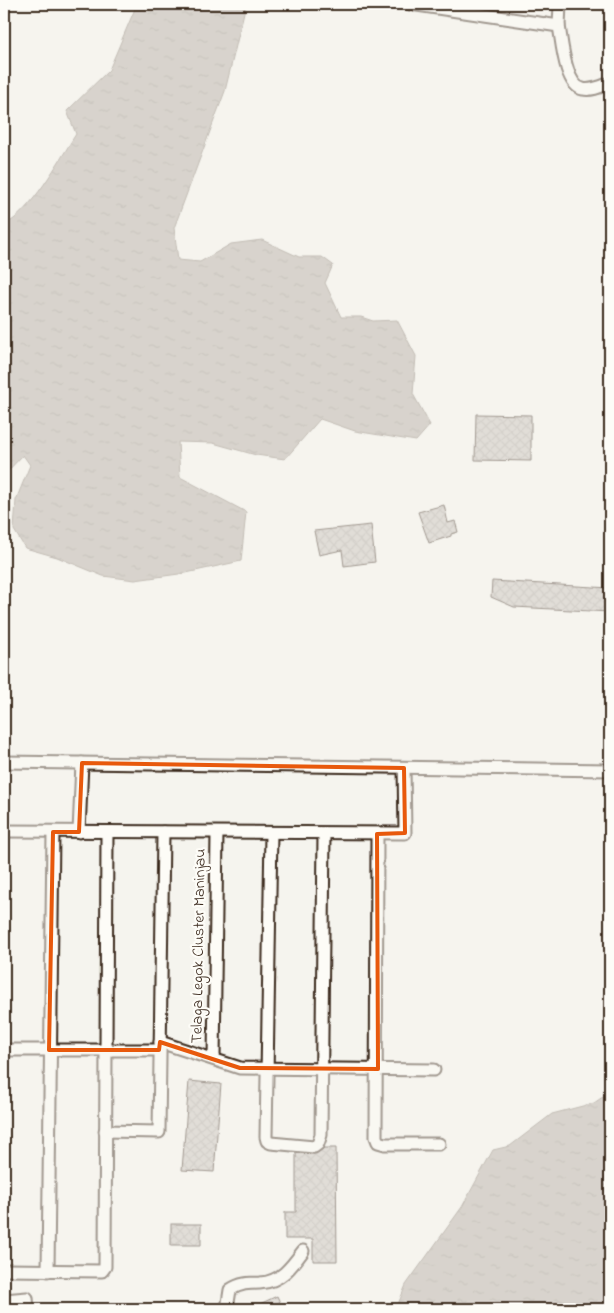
<svg xmlns="http://www.w3.org/2000/svg" width="614" height="1313" viewBox="0 0 614 1313" font-family="'Indie Flower',sans-serif">
<defs>
<pattern id="water-ripples" width="26" height="14" patternUnits="userSpaceOnUse" patternTransform="scale(1.25)"><rect width="26" height="14" fill="#b4aca4"/><path d="M2 4q2-2 4 0t4 0M15 11q2-2 4 0t4 0" fill="none" stroke="#948c85"/></pattern>
<pattern id="building-cross-hatch" width="8" height="8" patternUnits="userSpaceOnUse" patternTransform="scale(1.25)"><rect width="8" height="8" fill="#c7c1bb"/><path d="M0 0l8 8M0 8l8-8" fill="none" stroke="#aca6a0"/></pattern>
</defs>
<rect width="100%" height="100%" fill="#f5f4ee"/>
<filter id="ink" filterUnits="userSpaceOnUse"><feTurbulence type="fractalNoise" baseFrequency=".02" numOctaves="2"/><feDisplacementMap in="SourceGraphic" scale="10" xChannelSelector="R" yChannelSelector="G"/><feConvolveMatrix kernelMatrix="1 2 1 2 8 2 1 2 1" color-interpolation-filters="sRGB"/></filter>
<g filter="url(#ink)">
<g fill="url(#water-ripples)" stroke="#84786e">
<path d="M 137,4 L 246,4 L 225,91 L 174,228 L 178,260 L 200,262 L 231,244 L 262,240 L 299,257 L 322,257 L 333,265 L 325,283 L 341,317 L 361,317 L 373,321 L 397,320 L 416,356 L 413,394 L 430,425 L 416,441 L 355,431 L 320,419 L 285,459 L 256,455 L 213,443 L 178,442 L 180,477 L 246,512 L 241,561 L 186,573 L 135,580 L 103,576 L 57,557 L 25,548 L 14,530 L 16,500 L 30,465 L 23,455 L 4,475 L 4,225 C 30,214 60,159 76,134 L 67,111 L 109,70 Z"/>
<polygon points="610,1092 610,1309 396,1309 406,1285 462,1207 493,1150 510,1146 552,1114 594,1103"/>
</g>
<g fill="url(#building-cross-hatch)" stroke="#3b2a1e">
<polygon points="476,414 531,415 531,461 475,460"/>
<polygon points="444,505 448,523 455,521 458,532 451,534 451,536 429,543 418,512"/>
<polygon points="371,525 375,562 344,566 342,550 319,555 314,531"/>
<polygon points="492,581 610,588 610,612 514,607 491,597"/>
<polygon points="189,1081 221,1084 214,1172 182,1170"/>
<polygon points="324,1148 336,1148 337,1261 313,1261 313,1239 285,1239 285,1212 296,1212 296,1153 314,1154"/>
<rect x="171" y="1224" width="30" height="21"/>
<polygon points="277,1296 283,1309 249,1309"/>
</g>
<g fill="none" stroke-linecap="round" stroke-linejoin="round">
<g stroke="#3b2a1e" stroke-width="15">
<g id="minor">
<path d="M 410,4 L 559,26 C 562,42 565,86 583,89 C 592,91 602,86 610,83"/>
<polyline points="559,26 560,4"/>
<polyline points="4,762 610,770"/>
<polyline points="4,831 405,833 404,768"/>
<polyline points="79,832 82,763"/>
<polyline points="271,833 266,1137 267,1141 271,1143 314,1147 318,1144 321,1135 324,834"/>
<polyline points="377,834 376,1137 378,1142 385,1144 439,1144"/>
<polyline points="160,1042 240,1068 434,1070"/>
<polyline points="4,1050 159,1050"/>
<polyline points="214,1059 217,833"/>
<polyline points="105,1131 159,1132 163,832"/>
<polyline points="4,1270 102,1271 105,1267 107,832"/>
<polyline points="48,1271 53,832"/>
<polyline points="4,1300 27,1298 28,1309"/>
<path d="M 227,1309 L 230,1290 C 240,1283 249,1283 260,1283 C 281,1282 292,1266 303,1251"/>
</g>
</g>
<use href="#minor" stroke="#fdfcf7" stroke-width="11"/>
</g>
</g>
<path d="M0 0H614V1313H0ZM 82,763 L 404,768 L 405,833 L 377,834 L 378,1069 L 240,1068 L 160,1042 L 159,1050 L 49,1050 L 53,832 L 79,832 Z" fill="#f5f4ee" fill-opacity=".55" fill-rule="evenodd"/>
<path fill="none" stroke="#e8590c" stroke-width="4" stroke-linejoin="round" d="M 82,763 L 404,768 L 405,833 L 377,834 L 378,1069 L 240,1068 L 160,1042 L 159,1050 L 49,1050 L 53,832 L 79,832 Z"/>
<g text-anchor="middle" dominant-baseline="central" stroke-width="4.5" stroke-linejoin="round" paint-order="stroke">
<g font-size="16" fill="#3b2a1e" stroke="#fdfcf7">
<text transform="translate(199 946) rotate(-89)">Telaga Legok Cluster Maninjau</text>
</g>
</g>
<rect width="614" height="1313" fill="none" stroke="#fdfcf7" stroke-width="20"/>
<rect x="10" y="10" width="594" height="1293" fill="none" stroke="#3b2a1e" stroke-width="2" filter="url(#ink)"/>
</svg>
